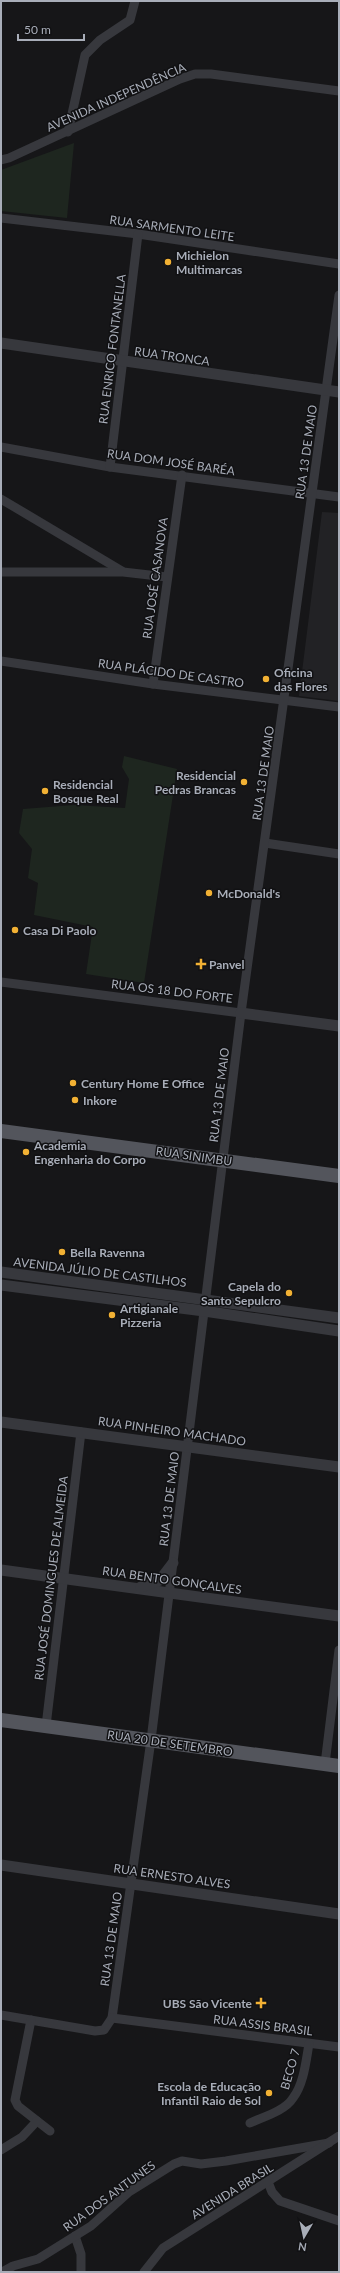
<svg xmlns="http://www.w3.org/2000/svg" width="340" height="2273" viewBox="0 0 340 2273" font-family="Lato,sans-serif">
<rect width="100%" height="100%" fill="#161618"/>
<polygon fill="#222225" points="322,512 339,513 339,701 299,696"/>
<g fill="#1e261f">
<polygon points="74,143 67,218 1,211 1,170"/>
<polygon points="124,756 177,769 144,983 86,974 93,927 34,915 38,883 28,878 32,849 19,833 23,809 74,805 125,808 129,779 122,767"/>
</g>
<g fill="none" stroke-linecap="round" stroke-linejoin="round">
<g stroke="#37383d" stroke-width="9">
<polyline points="68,132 85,55 100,40 130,20 135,1"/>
<polyline points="1,160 9,158 180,79 195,74 211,74 339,91"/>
<polyline points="1,218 138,234 339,264"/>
<polyline points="1,447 110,467 339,497"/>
<polyline points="110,467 138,234"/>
<polyline points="1,499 122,571"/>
<polyline points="1,572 123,572 167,577"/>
<polyline points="1,661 153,684 339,707"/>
<polyline points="153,684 182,475"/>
<polyline points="265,843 339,854"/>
<polyline points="1,982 241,1013"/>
<polyline points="46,1726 81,1432"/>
<polyline points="325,1764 339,1650"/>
<polyline points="1,2015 95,2031 104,2030 112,2018 151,1740 241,1013 339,295"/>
<polyline points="112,2018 339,2047"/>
<polyline points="31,2020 15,2100 18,2106 50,2131"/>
<path d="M 250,2123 C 263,2117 285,2111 293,2098 C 304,2084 306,2060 309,2044"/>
<polyline points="1,2150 22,2137 37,2121"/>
<polyline points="268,2182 272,2192 280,2201 339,2221"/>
<polyline points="75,2236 81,2254 81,2272"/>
<polyline points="2,2272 13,2266 38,2259 91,2226 129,2192 174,2164 182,2161 201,2164 226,2161 329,2143"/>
<polyline points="144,2272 163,2248 339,2136"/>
</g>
<g stroke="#37383d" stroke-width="11">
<polyline points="1,343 339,392"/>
<polyline points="241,1013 339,1026"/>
<polyline points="1,1272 339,1318"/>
<polyline points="1,1285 204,1311 339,1331"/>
<polyline points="1,1422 339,1467"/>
<polyline points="1,1570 339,1616"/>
<polyline points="141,1587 160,1580 173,1563"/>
<polyline points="1,1865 339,1914"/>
</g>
<g stroke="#53555c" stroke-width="14">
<polyline points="1,1131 339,1176"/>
<polyline points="1,1720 339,1766"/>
</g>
</g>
<g fill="#f2b134" stroke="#111113" stroke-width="1.5">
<circle cx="168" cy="262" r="4"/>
<circle cx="266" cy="679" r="4"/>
<circle cx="244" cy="782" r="4"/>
<circle cx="45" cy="791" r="4"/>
<circle cx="209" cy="893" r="4"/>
<circle cx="15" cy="930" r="4"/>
<path d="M199 958h4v4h4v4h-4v4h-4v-4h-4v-4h4z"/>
<circle cx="73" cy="1083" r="4"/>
<circle cx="75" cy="1100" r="4"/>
<circle cx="26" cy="1152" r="4"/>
<circle cx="62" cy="1252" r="4"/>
<circle cx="289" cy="1293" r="4"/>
<circle cx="112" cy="1315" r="4"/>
<path d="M259 1997h4v4h4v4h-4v4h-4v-4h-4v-4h4z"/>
<circle cx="269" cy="2093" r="4"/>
</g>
<g text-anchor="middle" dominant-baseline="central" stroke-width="3" stroke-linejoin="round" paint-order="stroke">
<g font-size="12" fill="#a8adb8" stroke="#111113">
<text transform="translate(116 97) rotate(-24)">AVENIDA INDEPENDÊNCIA</text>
<text transform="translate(172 228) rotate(8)">RUA SARMENTO LEITE</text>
<text transform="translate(112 349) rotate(-83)">RUA ENRICO FONTANELLA</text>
<text transform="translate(172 356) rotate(8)">RUA TRONCA</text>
<text transform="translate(306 452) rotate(-82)">RUA 13 DE MAIO</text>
<text transform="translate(171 462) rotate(8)">RUA DOM JOSÉ BARÉA</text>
<text transform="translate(155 578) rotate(-82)">RUA JOSÉ CASANOVA</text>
<text transform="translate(171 673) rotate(8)">RUA PLÁCIDO DE CASTRO</text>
<text transform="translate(263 773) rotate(-82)">RUA 13 DE MAIO</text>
<text transform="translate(172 991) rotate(7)">RUA OS 18 DO FORTE</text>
<text transform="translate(219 1095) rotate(-83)">RUA 13 DE MAIO</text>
<text transform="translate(194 1156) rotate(8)">RUA SINIMBU</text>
<text transform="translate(100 1272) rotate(7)">AVENIDA JÚLIO DE CASTILHOS</text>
<text transform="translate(172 1431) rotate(8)">RUA PINHEIRO MACHADO</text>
<text transform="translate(169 1499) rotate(-83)">RUA 13 DE MAIO</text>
<text transform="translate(51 1578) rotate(-83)">RUA JOSÉ DOMINGUES DE ALMEIDA</text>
<text transform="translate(172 1580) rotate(8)">RUA BENTO GONÇALVES</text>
<text transform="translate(170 1743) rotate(8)">RUA 20 DE SETEMBRO</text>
<text transform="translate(172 1876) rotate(8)">RUA ERNESTO ALVES</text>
<text transform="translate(111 1939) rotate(-82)">RUA 13 DE MAIO</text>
<text transform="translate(263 2025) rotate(7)">RUA ASSIS BRASIL</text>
<text transform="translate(290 2069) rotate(-74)">BECO 7</text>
<text transform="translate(232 2191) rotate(-32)">AVENIDA BRASIL</text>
<text transform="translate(109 2196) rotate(-36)">RUA DOS ANTUNES</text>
</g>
<g font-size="12" font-weight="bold" fill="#a8adb8" stroke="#111113" text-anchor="start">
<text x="176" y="255">Michielon<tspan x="176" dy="14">Multimarcas</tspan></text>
<text x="274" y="672">Oficina<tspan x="274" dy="14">das Flores</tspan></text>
<text x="236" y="775" text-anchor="end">Residencial<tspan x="236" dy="14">Pedras Brancas</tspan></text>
<text x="53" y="784">Residencial<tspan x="53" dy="14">Bosque Real</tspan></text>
<text x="217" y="893">McDonald's</text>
<text x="23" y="930">Casa Di Paolo</text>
<text x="209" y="964">Panvel</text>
<text x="81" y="1083">Century Home E Office</text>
<text x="83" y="1100">Inkore</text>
<text x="34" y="1145">Academia<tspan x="34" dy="14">Engenharia do Corpo</tspan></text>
<text x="70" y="1252">Bella Ravenna</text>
<text x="281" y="1286" text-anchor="end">Capela do<tspan x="281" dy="14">Santo Sepulcro</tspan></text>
<text x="120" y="1308">Artigianale<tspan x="120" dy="14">Pizzeria</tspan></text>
<text x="252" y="2003" text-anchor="end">UBS São Vicente</text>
<text x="261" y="2086" text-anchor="end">Escola de Educação<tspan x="261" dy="14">Infantil Raio de Sol</tspan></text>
</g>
</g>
<rect width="340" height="2273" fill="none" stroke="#a8adb8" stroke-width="4"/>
<g transform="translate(304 2237) rotate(189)" stroke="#111113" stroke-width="3" paint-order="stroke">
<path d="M0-3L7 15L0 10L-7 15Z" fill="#a8adb8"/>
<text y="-6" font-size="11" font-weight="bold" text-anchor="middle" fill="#a8adb8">N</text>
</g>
<path d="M18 34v6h66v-6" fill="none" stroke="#a8adb8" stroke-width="2"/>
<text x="24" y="34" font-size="12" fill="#a8adb8" stroke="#111113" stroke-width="3" paint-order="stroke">50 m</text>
</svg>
